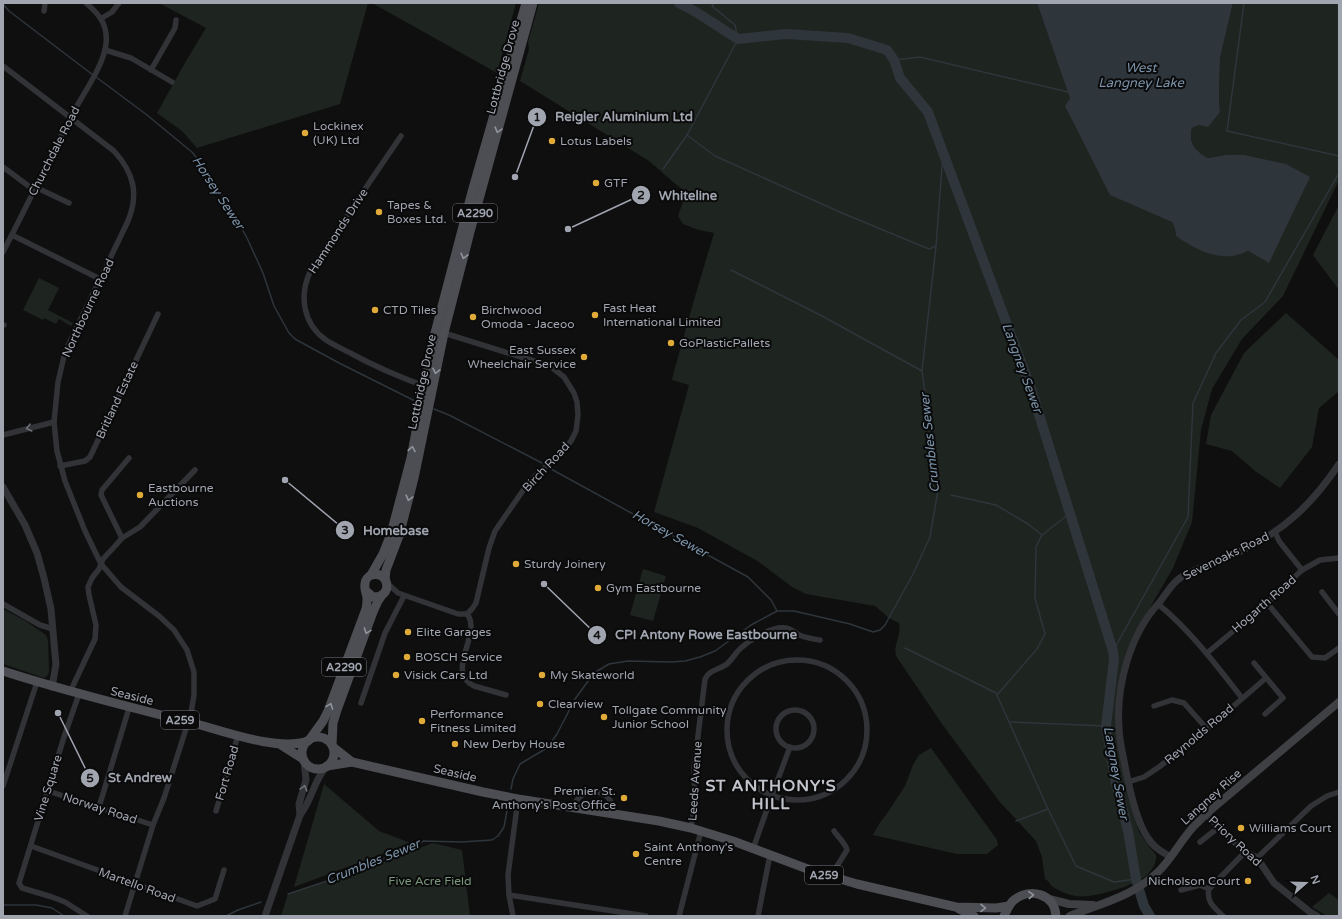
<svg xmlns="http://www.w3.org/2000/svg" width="1342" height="919" viewBox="0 0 1342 919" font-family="'Varela Round',sans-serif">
<rect width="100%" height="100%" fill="#0f0f10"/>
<g fill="#1e241f">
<polygon points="159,3 368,3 340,104 197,148 182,131 157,113 186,61 206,28"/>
<polygon points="372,3 516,3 497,73"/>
<path d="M 539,3 L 1037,3 L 1071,98 L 1172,222 L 1175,229 L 1176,236 L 1216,255 L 1234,256 L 1248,251 L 1269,263 L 1244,155 L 1225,155 L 1208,158 C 1195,151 1188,143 1192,128 L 1199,125 L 1220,112 L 1219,99 L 1220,58 L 1233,3 L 1339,3 L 1339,180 L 1283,296 L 1242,339 L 1212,389 L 1201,430 L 1192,522 L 1173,568 L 1155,599 L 1134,637 L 1117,705 L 1126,788 L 1139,832 L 1148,845 L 1156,855 C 1157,863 1152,870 1146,876 C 1134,886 1091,899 1076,896 C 1069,895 1059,891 1053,887 C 1049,884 1050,882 1045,879 L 1042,857 L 1036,841 L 999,801 L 942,724 L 896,656 C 893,644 902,635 899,623 L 889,618 L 875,606 L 806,594 L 792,587 L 759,562 L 698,528 L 654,512 L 689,385 L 672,380 L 673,375 L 694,300 L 714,233 L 699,230 L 683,224 L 678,216 L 686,193 L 649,161 L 520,81 L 529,49 L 528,42 Z"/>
<polygon points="1339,205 1339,290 1313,255"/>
<polygon points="39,278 59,288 48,310 73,323 71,326 59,319 56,324 44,318 43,320 23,310"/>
<polygon points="1286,313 1339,360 1339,391 1319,408 1312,447 1280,488 1255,471 1232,451 1206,444 1211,415 1244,353"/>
<polygon points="643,569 666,576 653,621 630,615"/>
<polygon points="3,609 24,620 46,635 48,640 49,672 47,676 44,678 3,664"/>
<polygon points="931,748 997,840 998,845 987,854 957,854 873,835 879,824 886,815 905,786 913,765 919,755"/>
<polygon points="324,784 379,831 411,843 294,887"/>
<polygon points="433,843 462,850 470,916 281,916 288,894 354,872"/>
<polygon points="1329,893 1339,900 1339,916 1327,916 1312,907"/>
</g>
<path fill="#2e353b" d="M 1037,3 L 1233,3 L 1220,58 L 1219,99 L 1220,112 L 1208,127 L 1199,125 L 1192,128 C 1188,143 1195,151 1208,158 L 1225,155 L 1244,155 L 1286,164 L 1310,177 L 1269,263 L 1248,251 C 1244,253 1238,255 1233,256 C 1210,258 1194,248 1176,236 L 1175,229 L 1172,222 L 1110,195 L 1065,106 L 1070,98 Z"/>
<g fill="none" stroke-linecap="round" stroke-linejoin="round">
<g stroke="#2e353b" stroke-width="1.5">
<polyline points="1244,3 1227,131 1339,156"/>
<polyline points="1338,3 1339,14"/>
<polyline points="3,4 9,11 93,75"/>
<polyline points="894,60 920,57 1068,92"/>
<polyline points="96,77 147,115 193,153 229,205 247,238 263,273 274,306 289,333 295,339 339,363 415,401"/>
<polyline points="687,135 715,156 842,213 929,249 936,246"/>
<polyline points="663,169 687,135 738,39 735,25 712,6 714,3"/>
<polyline points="731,270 822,316 922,371"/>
<polyline points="434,409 449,415 542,463"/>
<polyline points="551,469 748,577 771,600 777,611"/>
<polyline points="951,495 996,505 1028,524 1042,535"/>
<polyline points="905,648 996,693 1048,809 1076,866 1114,882 1136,879"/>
<polyline points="1113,651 1188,517 1193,403 1216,353 1241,320 1265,302 1339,173"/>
<polyline points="997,695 1037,649 1045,634 1035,598 1036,547 1042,535 1069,514"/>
<polyline points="1010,722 1106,726"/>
<polyline points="511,789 513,779 520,764 547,748 557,734 575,699 594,673 609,664 628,661 671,662 685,661 700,657 715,651 751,625 777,611 794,611 807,614 850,624 873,632 880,630 885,625 913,574 930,537 938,490 922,371 936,246 943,153"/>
<polyline points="1016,821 1048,809"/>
<polyline points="288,894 354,872 424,841 461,842 492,840 498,836 504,827 508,805"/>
<polyline points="3,905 36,905 52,908 64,916"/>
<polyline points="226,916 238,910 261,902"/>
</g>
<polyline stroke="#2e353b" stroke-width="10" points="679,3 696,12 738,39 786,34 848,38 887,50 894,60 900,78 928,112 1031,389 1113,651 1114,659 1106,726 1116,783 1128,831 1136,879 1144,906 1150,916"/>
<g stroke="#323337" stroke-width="5.5">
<polyline points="44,11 45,3"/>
<polyline points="102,18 112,12 119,3"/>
<polyline points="105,50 131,58 172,82"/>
<path d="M 3,66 L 114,151 C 134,173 139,194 128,221 L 65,352 L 58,382 L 54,422 L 57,451 L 65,481 L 85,531 L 101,564 L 121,587 L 159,616 L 174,630 L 187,650 L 194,672 L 194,695 L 191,713 L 164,798 L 153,825 L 125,916"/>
<polyline points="151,70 175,28 176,20"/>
<path d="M 401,136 L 371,180 L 310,272 C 299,296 303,324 326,340 C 335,346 345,350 354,355 C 376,367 400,377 424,386"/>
<polyline points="3,167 34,190"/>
<polyline points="35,187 69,203"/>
<polyline points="12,235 100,279"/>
<path d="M 3,252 C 27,206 49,159 73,113 C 83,94 104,65 106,44 C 108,25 100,15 86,3"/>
<polyline points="3,325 4,325"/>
<polyline points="3,435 54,422"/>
<polyline points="60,466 85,461 90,457 158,314"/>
<polyline points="122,538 101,495 102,490 129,458"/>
<polyline points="1302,570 1320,560 1339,558"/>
<polyline points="387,583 398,593 458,614 467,614 472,609 476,603 489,548 495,531 524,489 536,475 562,452 571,441 576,431 578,415 577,402 574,393 564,377 550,366 444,333 441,334"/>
<polyline points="1322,592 1339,614"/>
<polyline points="1267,603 1312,657 1325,658 1339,648"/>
<polyline points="3,604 40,625 53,629"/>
<path d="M 1158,604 C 1191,631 1216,665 1242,698"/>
<path d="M 467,614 C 483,633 444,672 474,686 L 506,695"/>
<polyline points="1207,653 1267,603 1302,570 1279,541 1275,532"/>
<circle cx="797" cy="730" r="70"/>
<polyline points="1254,663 1283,698 1265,714"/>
<polyline points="70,692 95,639 96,625 89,595 88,587 92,578 99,569 103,559 116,545 122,538 140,527 195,470"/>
<polyline points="79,694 64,737 19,883 22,888 52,897 65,902 87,916"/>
<polyline points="361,703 385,633 404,596"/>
<polyline points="1154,706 1172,700 1184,703 1207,729"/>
<circle cx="795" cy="729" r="19"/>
<polyline points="1128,782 1144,777 1159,767 1207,729 1266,678"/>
<polyline points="3,786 37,682"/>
<polyline points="48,791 153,825"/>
<polyline points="99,807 129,708"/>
<path d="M 573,808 C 580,784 615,787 613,814"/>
<polyline points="216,811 227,774 238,735"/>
<path d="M 691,828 L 695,802 L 694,768 L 705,679 C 710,669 719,670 727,664 C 731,660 734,656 737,652 C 746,642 772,625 786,628 C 791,629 795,632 799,635 C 806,638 814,639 820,640"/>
<polyline points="1200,842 1219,827"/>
<polyline points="31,846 197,906 215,899 224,870"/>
<polyline points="753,849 772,795 790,747"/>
<polyline points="1257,858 1311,806 1327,796 1339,792"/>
<path d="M 831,878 L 834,871 L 847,850 C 846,844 838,837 834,831"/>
<polyline points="1181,890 1200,885 1209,889"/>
<polyline points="509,895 646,916"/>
<polyline points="513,916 509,895 508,875 518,799"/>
<polyline points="679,916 701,831"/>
<polyline points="758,916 770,855"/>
<path d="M 1223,916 C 1214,907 1206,902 1209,889 L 1245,852"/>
</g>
<g stroke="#323337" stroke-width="7">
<polyline points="3,487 25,525 37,553 44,578 51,609 55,654 56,664 52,687"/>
<polyline points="1206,814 1245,852 1257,858 1274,883 1310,912 1317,916"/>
<polyline points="300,815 299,804 306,780 304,761"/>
<path d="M 1171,857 C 1162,852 1153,847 1148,838 C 1136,822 1129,787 1125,766 C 1123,754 1119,740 1119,727 C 1116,686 1130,635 1158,604 C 1165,596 1171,584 1180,578 C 1199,566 1222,560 1243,550 C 1285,530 1313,503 1339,464"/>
<path d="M 265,916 L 300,815 C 312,800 313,783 325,768"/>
</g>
<g stroke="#3f4044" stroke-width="8">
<polyline points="1049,899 1069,904 1093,905"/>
<path d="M 1070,916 C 1102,903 1134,896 1159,871 C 1171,859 1179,844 1189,832 C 1194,825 1201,820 1206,814 L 1339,702"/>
</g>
<g stroke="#4d4e53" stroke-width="9">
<polyline points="371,575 383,554 391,534 411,458 434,337 472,192 526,3"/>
<polyline points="385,579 386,570 399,536 414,478 444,333 470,232 533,3"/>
<path d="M 3,671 C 64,691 126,706 189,722 C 221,730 277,752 308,741"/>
<circle cx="318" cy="753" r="16"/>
<path d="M 310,739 L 323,721 L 328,711 L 366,609 C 367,605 367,601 367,597 C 366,592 364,588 365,584 C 365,580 368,576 372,575 C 389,570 394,598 373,597 L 366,591"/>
<polyline points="281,745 303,759"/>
<polyline points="332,745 333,723 337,710 373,612 378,601 382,595"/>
<polyline points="333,747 352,762"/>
<polyline points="327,766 352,762 483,792 518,799 659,821 691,828 733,841 813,871 857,884 956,907 996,908 1009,906"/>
<polyline points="959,909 974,916"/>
<path d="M 1004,916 C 1007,910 1009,904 1014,900 C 1030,887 1055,894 1056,916"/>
</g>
</g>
<defs><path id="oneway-chevron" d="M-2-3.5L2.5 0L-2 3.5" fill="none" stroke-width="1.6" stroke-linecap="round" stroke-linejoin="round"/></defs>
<g stroke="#90949d">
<use href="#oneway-chevron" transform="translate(498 130) rotate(106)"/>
<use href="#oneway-chevron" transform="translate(464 256) rotate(104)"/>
<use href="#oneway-chevron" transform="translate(436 371) rotate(102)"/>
<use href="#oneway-chevron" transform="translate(412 449) rotate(-80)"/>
<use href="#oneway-chevron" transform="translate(409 498) rotate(105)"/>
<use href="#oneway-chevron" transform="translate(367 631) rotate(110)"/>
<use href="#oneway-chevron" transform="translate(330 706) rotate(-69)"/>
<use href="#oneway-chevron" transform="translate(1031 895) rotate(-3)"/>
<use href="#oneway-chevron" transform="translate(983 908) rotate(1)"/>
</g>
<g stroke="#6f727a">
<use href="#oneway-chevron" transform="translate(29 428) rotate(166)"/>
<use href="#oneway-chevron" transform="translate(304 788) rotate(-75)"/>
</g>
<g fill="#dfaa38" stroke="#0a0a0b" stroke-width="1.5">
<circle cx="305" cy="133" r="4"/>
<circle cx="552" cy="141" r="4"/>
<circle cx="596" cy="183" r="4"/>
<circle cx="379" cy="212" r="4"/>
<circle cx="375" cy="310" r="4"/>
<circle cx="595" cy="315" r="4"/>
<circle cx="473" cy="317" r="4"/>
<circle cx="671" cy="343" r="4"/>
<circle cx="584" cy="357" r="4"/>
<circle cx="140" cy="495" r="4"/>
<circle cx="516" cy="564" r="4"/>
<circle cx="598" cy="588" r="4"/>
<circle cx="408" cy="632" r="4"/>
<circle cx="407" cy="657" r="4"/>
<circle cx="396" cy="675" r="4"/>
<circle cx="542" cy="675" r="4"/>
<circle cx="540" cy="704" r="4"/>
<circle cx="604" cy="717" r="4"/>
<circle cx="422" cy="721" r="4"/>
<circle cx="455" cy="744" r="4"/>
<circle cx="624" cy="798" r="4"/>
<circle cx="1241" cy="828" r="4"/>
<circle cx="636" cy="854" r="4"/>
<circle cx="1248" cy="881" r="4"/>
</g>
<g text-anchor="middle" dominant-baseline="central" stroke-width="4" stroke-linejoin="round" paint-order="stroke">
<g fill="#0a0a0b" stroke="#74767e" stroke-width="1">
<rect x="453" y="204" width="44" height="18" rx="3"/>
<rect x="322" y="658" width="44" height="18" rx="3"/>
<rect x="161" y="711" width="38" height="18" rx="3"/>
<rect x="805" y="866" width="38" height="18" rx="3"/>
</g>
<g font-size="11" font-weight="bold" fill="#a1a5b0">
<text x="475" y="213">A2290</text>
<text x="344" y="667">A2290</text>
<text x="180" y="720">A259</text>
<text x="824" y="875">A259</text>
</g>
<g font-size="12" fill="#a1a5b0" stroke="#0a0a0b">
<text transform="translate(503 67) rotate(-75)">Lottbridge Drove</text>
<text transform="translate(54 151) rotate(-63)">Churchdale Road</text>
<text transform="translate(338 231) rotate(-57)">Hammonds Drive</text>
<text transform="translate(88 308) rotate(-65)">Northbourne Road</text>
<text transform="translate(422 382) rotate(-78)">Lottbridge Drove</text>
<text transform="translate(117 400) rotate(-65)">Britland Estate</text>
<text transform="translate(546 467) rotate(-47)">Birch Road</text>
<text transform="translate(1226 556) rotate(-26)">Sevenoaks Road</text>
<text transform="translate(1264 604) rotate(-41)">Hogarth Road</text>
<text transform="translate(132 696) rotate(14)">Seaside</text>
<text transform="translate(1199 734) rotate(-40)">Reynolds Road</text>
<text transform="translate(227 773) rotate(-74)">Fort Road</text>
<text transform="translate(455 773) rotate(13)">Seaside</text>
<text transform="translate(695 781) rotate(-86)">Leeds Avenue</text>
<text transform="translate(48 788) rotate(-73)">Vine Square</text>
<text transform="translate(1211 797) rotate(-42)">Langney Rise</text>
<text transform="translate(100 808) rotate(18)">Norway Road</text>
<text transform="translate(1235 841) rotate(43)">Priory Road</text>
<text transform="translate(137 885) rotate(20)">Martello Road</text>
</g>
<g font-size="12" fill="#a1a5b0" stroke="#0a0a0b" text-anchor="start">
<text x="313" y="126">Lockinex<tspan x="313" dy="14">(UK) Ltd</tspan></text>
<text x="560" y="141">Lotus Labels</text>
<text x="604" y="183">GTF</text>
<text x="387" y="205">Tapes &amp;<tspan x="387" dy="14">Boxes Ltd.</tspan></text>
<text x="603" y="308">Fast Heat<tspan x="603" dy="14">International Limited</tspan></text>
<text x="383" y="310">CTD Tiles</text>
<text x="481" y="310">Birchwood<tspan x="481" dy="14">Omoda - Jaceoo</tspan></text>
<text x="679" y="343">GoPlasticPallets</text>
<text x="576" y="350" text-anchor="end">East Sussex<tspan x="576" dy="14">Wheelchair Service</tspan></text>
<text x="148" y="488">Eastbourne<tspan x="148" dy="14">Auctions</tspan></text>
<text x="524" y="564">Sturdy Joinery</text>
<text x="606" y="588">Gym Eastbourne</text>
<text x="416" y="632">Elite Garages</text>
<text x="415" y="657">BOSCH Service</text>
<text x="404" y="675">Visick Cars Ltd</text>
<text x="550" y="675">My Skateworld</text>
<text x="548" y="704">Clearview</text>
<text x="612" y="710">Tollgate Community<tspan x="612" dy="14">Junior School</tspan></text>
<text x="430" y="714">Performance<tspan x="430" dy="14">Fitness Limited</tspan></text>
<text x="463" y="744">New Derby House</text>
<text x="616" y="791" text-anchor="end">Premier St.<tspan x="616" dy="14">Anthony's Post Office</tspan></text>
<text x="1249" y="828">Williams Court</text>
<text x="644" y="847">Saint Anthony's<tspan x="644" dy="14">Centre</tspan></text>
<text x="1240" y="881" text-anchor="end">Nicholson Court</text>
</g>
<g font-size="12" fill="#7a997c" stroke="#0a0a0b">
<text x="430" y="881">Five Acre Field</text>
</g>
<g font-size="13" font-style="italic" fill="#7b92a8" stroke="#0a0a0b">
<text x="1141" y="68">West<tspan x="1141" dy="15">Langney Lake</tspan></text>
<text transform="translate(218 193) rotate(57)">Horsey Sewer</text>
<text transform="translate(1022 368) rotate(70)">Langney Sewer</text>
<text transform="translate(930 443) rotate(-96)">Crumbles Sewer</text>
<text transform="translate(670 534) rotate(29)">Horsey Sewer</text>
<text transform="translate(1116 773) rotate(80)">Langney Sewer</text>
<text transform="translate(373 862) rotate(-22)">Crumbles Sewer</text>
</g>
<g font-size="16" font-weight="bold" letter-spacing="1" fill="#c2c4cc" stroke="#0a0a0b">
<text x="771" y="786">ST ANTHONY'S<tspan x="771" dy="18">HILL</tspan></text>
</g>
</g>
<path fill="none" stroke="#a1a5b0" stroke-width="1.5" d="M515 177L537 117M568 229L641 195M285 480L345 530M544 584L597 635M58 713L90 778"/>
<g fill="#a1a5b0" stroke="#0a0a0b" stroke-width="1.5">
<circle cx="515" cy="177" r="4"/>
<circle cx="568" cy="229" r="4"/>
<circle cx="285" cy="480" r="4"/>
<circle cx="544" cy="584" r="4"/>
<circle cx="58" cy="713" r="4"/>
<circle cx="537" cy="117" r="10"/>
<circle cx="641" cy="195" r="10"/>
<circle cx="345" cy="530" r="10"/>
<circle cx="597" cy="635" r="10"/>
<circle cx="90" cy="778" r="10"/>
</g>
<g font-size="12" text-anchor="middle" font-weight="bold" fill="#111">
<text x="537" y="121">1</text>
<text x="641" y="199">2</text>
<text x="345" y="534">3</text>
<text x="597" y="639">4</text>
<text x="90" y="782">5</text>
</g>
<g font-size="13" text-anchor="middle" font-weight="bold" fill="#a1a5b0" stroke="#0a0a0b" stroke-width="4" stroke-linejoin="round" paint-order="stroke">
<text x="624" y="121">Reigler Aluminium Ltd</text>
<text x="688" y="200">Whiteline</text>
<text x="396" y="535">Homebase</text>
<text x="706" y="639">CPI Antony Rowe Eastbourne</text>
<text x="140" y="782">St Andrew</text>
</g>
<rect width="1342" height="919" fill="none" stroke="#a1a5b0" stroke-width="8"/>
<g transform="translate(1306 883) rotate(70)" stroke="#0a0a0b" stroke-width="3" paint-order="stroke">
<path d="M0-3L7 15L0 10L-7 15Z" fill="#a1a5b0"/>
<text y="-6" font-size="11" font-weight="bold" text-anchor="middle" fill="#a1a5b0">N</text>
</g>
</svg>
